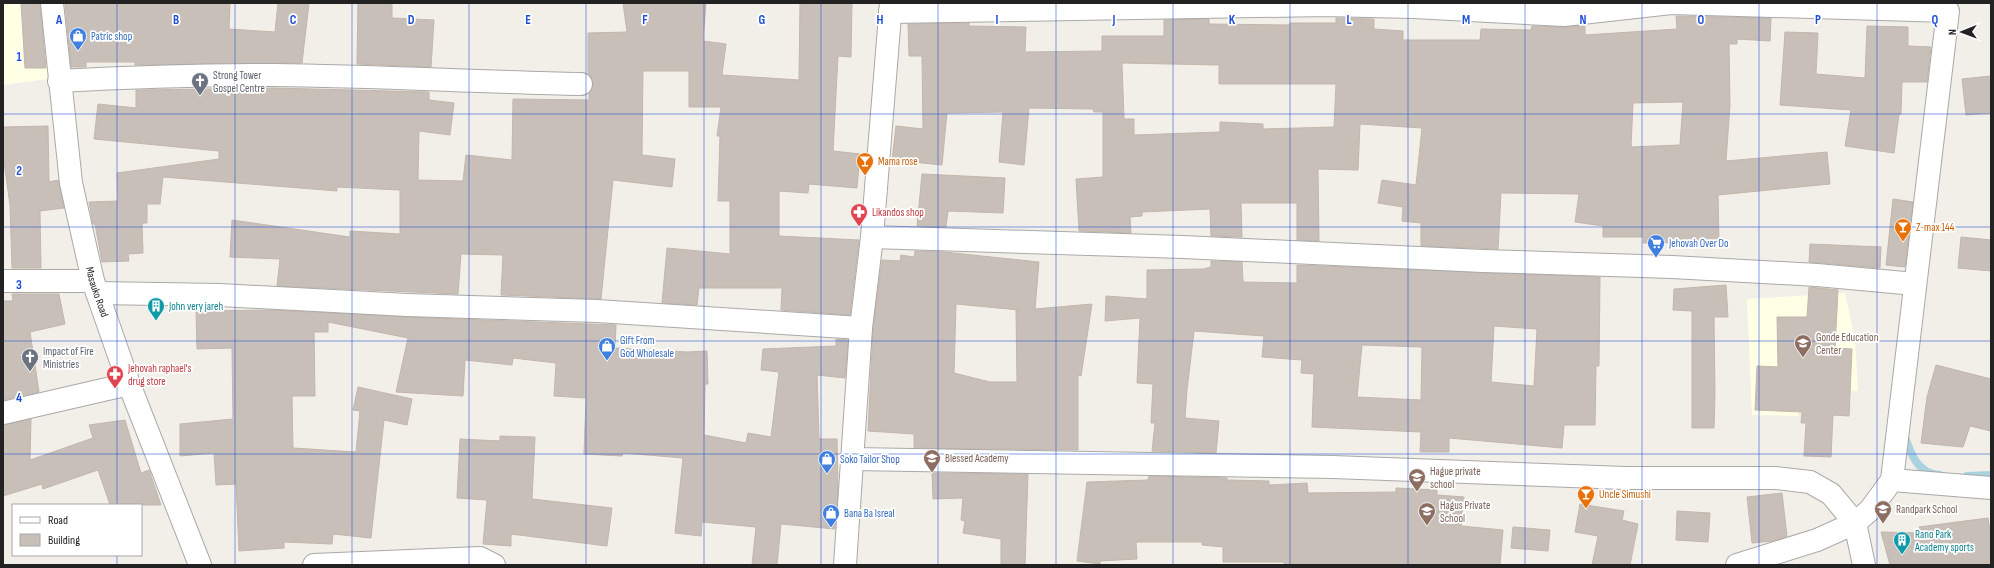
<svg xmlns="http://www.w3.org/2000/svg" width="1994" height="568" viewBox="0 0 1994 568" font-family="'Sofia Sans Condensed',sans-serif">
<rect width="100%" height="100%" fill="#f2efe9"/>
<g fill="#ffffe5">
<polygon points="3,3 42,3 48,79 3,85"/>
<polygon points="1845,293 1855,340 1858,391 1801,389 1798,378 1798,416 1752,415 1747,299"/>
</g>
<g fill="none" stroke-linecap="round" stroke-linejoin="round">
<g stroke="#aad3df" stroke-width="8">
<path d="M 1904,434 C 1910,452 1917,474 1940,475"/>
<polyline points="1967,476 1991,475"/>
</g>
</g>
<g fill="#c7bfb8" stroke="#c4b6ab" fill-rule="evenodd">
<polygon points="21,3 40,3 46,68 25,68"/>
<polygon points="65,3 230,3 229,29 275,32 278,3 309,3 302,63 135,65 135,62 86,62 86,67 71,67"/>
<polygon points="358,3 392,3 392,18 434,20 431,67 357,64"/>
<polygon points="623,3 706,3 703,41 726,44 722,75 799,80 800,3 852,3 851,57 838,56 833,151 860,154 857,188 809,184 808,193 779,191 779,236 859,240 850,315 781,310 782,288 699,288 697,305 662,303 667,248 730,254 730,201 718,201 720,136 717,136 721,107 689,107 689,71 643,71 642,155 675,159 672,187 613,180 601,299 501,295 503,255 461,254 458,294 277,286 280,259 230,257 232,220 350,237 350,231 400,234 400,190 337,187 337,191 163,177 160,204 147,204 147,223 142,223 143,253 128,254 129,261 102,262 95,224 93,224 89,202 118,201 117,173 219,159 219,151 94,139 98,104 136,108 136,90 140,90 274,88 429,92 429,100 454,103 450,135 419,131 418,180 463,181 466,155 512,160 513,99 589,100 589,93 593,84 588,74 588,33 627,32"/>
<path d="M 1676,16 L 1771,18 L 1770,41 L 1737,39 L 1737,44 L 1729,44 L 1730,105 L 1726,161 L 1827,152 L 1830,184 L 1718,195 L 1719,242 L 1643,243 L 1644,237 L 1603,237 L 1603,226 L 1575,222 L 1579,194 L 1501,193 L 1498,249 L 1421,246 L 1421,223 L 1402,221 L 1403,207 L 1378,203 L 1382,180 L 1416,185 L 1422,128 L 1360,124 L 1358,170 L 1318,169 L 1319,241 L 1297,240 L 1297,203 L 1241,203 L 1242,237 L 1211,236 L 1210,209 L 1142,212 L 1142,216 L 1130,217 L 1131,233 L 1079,231 L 1076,179 L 1103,177 L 1103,112 L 1094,112 L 1093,109 L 1029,108 L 1024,165 L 999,162 L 1003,112 L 947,113 L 942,165 L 892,160 L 896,126 L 923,129 L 922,56 L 909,56 L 908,24 L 969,23 L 969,26 L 1026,27 L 1025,52 L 1102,51 L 1102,36 L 1164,36 L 1164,20 L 1209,19 L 1209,24 L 1290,25 L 1290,23 L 1336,23 L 1336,18 L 1374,19 L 1374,29 L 1403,31 L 1403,40 L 1480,40 L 1481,29 L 1531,30 L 1532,26 L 1563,27 L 1585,25 L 1585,35 L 1677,29 ZM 1122,63 L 1219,65 L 1219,84 L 1336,84 L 1334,127 L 1263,129 L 1263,124 L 1220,122 L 1220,132 L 1134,135 L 1134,119 L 1124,119 ZM 1683,102 L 1680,145 L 1631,147 L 1633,103 Z"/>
<polygon points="1867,26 1908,27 1908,46 1931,47 1927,82 1902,82 1901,114 1899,114 1894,153 1845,146 1851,110 1780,105 1785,32 1818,33 1816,74 1865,78"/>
<polygon points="1991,76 1991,113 1966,115 1962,79"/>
<polygon points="48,126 49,182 58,180 64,208 40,211 41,268 12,268 10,205 3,155 3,127"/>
<polygon points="922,174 1005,178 1003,213 948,211 946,227 917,226"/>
<polygon points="1893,199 1913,202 1905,267 1886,265"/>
<polygon points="1961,237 1991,240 1991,271 1958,268"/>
<polygon points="1810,244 1881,247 1880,268 1809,262"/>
<path d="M 915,251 L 944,252 L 1039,262 L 1035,309 L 1092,304 L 1081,376 L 1078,375 L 1078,450 L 914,448 L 914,434 L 868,431 L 873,329 L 882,260 L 900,261 L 901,255 L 914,257 ZM 956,304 L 1019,310 L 1016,310 L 1017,382 L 990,382 L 954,373 Z"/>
<path d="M 1211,261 L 1242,262 L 1243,282 L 1297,283 L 1297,265 L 1600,277 L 1599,366 L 1596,366 L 1595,425 L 1564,425 L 1562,448 L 1449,438 L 1449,452 L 1420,452 L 1421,432 L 1312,427 L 1314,374 L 1301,373 L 1302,360 L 1262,357 L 1264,336 L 1194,331 L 1187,390 L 1185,418 L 1219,421 L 1216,453 L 1152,451 L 1155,423 L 1151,423 L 1153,384 L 1137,383 L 1140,318 L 1105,321 L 1106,296 L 1147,299 L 1147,270 L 1203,269 L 1211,267 ZM 1494,326 L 1537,329 L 1534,386 L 1491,382 ZM 1362,345 L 1422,347 L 1421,400 L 1357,397 Z"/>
<polygon points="1726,285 1728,317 1714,317 1715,393 1714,428 1692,428 1692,311 1673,310 1674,289"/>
<polygon points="1809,287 1838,290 1835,348 1852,349 1849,416 1833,415 1831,457 1804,456 1806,423 1801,423 1802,412 1755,410 1757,366 1778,367 1777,317 1807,317"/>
<polygon points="12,294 59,294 65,324 30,332 39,392 3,400 3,301 13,301"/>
<polygon points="273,310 406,317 616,325 615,348 687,352 707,351 708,384 705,384 704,435 746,443 748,433 771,437 779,372 761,370 763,349 836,346 836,339 848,340 845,378 817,375 819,439 837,439 838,490 835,529 781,524 777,565 752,565 756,527 702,522 701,536 675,533 683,458 623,453 622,456 584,454 586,398 554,396 556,363 513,358 512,365 465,360 463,396 396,392 408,338 328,322 328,332 314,332 315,396 292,396 293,448 356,452 360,411 353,410 358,387 412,399 407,425 384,420 371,538 333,534 332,544 284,542 284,548 239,551 236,484 216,485 214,453 180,456 180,424 233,419 232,348 197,349 196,311"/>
<polygon points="1936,365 1991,379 1991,431 1970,426 1963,447 1921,443 1927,397"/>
<polygon points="31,419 30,460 93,438 89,425 125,420 141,473 149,470 161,505 110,505 98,470 43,489 42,484 3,496 3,425"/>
<polygon points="500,436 535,437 532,499 612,508 607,546 511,534 511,546 483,544 487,500 457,498 460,439 500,441"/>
<polygon points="932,473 1028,474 1025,565 1001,565 1001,539 963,533 965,521 961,520 963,498 933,499"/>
<polygon points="1149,476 1227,478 1227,480 1269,481 1269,485 1307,483 1308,493 1396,492 1396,488 1437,490 1437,495 1464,497 1461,526 1503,530 1500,565 1284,565 1284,562 1223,562 1223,547 1202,545 1202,542 1136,542 1137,559 1100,561 1100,564 1077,561 1087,482 1148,480"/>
<polygon points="1782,493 1787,536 1773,541 1752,543 1747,497"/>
<polygon points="1580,504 1624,511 1622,520 1638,524 1630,565 1592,565 1598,536 1575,532"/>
<polygon points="1677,511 1710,513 1708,542 1676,540"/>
<polygon points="1988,518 1991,538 1991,565 1890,565 1881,532 1921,533 1919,527"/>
<polygon points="1513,527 1550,530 1548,551 1511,548"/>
</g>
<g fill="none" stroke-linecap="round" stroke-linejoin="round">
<g stroke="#a9a9a9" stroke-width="24">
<g id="minor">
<path id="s1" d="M 52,3 L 71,183 L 93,281 L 129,384 L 200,565"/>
<polyline points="890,12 1325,5 1414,7 1564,15 1671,3 1948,11 1892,480 1870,510 1855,523 1817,540 1737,565"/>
<path d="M 59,81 C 131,77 203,75 274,75 C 377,76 478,82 581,84"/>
<polyline points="872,237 1183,247 1483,261 1672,267 1817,275 1915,284"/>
<polyline points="3,281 93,281"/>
<polyline points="97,293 220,295 407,305 597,311 861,328"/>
<polyline points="3,413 129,384"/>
<polyline points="853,459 1333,467 1625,478 1776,478 1810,482 1831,494 1855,523 1864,565"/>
<polyline points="1892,480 1991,488"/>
<polyline points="314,565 480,558 494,565"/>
<polyline points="845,565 861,328 872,237 891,3"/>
</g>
</g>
<use href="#minor" stroke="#fff" stroke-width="22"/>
</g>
<path fill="none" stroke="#1d4ed8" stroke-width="1" stroke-opacity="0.55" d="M 117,3 L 117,505M 235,3 L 235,565M 352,3 L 352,565M 469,3 L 469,565M 586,3 L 586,565M 704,3 L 704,565M 821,3 L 821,565M 938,3 L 938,565M 1056,3 L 1056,565M 1173,3 L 1173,565M 1290,3 L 1290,565M 1408,3 L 1408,565M 1525,3 L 1525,565M 1642,3 L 1642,565M 1759,3 L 1759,565M 1877,3 L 1877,565M 3,114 L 1991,114M 3,227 L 1991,227M 3,341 L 1991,341M 3,454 L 1991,454M 117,555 L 117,565"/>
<defs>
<g id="shop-pin" transform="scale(0.9)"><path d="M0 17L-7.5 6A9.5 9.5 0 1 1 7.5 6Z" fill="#3f7fe0" stroke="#fff"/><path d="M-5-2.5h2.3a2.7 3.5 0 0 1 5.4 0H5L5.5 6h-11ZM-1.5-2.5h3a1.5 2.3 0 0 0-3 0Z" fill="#fff"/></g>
<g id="church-pin" transform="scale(0.9)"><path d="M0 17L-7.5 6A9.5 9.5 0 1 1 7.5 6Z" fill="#6b7280" stroke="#fff"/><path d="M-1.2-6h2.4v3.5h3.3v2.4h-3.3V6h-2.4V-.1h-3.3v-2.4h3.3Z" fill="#fff"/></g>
<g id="bar-pin" transform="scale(0.9)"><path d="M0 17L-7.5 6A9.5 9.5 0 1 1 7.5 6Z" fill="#e8710a" stroke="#fff"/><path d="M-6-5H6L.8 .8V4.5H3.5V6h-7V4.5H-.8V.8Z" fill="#fff"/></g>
<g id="pharmacy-pin" transform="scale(0.9)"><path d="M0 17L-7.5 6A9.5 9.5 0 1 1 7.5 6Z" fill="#e0444e" stroke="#fff"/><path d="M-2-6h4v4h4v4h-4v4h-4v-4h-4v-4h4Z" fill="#fff"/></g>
<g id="supermarket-pin" transform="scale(0.9)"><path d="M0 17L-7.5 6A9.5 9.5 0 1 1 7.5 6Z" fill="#3f7fe0" stroke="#fff"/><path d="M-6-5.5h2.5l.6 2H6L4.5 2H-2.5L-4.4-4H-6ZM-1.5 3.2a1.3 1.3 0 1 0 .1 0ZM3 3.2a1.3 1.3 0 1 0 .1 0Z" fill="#fff"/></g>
<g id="building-pin" transform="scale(0.9)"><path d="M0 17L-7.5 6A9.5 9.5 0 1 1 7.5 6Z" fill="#0f9aa8" stroke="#fff"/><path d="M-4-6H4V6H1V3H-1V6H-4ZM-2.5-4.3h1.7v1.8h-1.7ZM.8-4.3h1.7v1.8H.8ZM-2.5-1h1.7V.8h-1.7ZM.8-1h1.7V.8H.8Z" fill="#fff"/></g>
<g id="school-pin" transform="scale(0.9)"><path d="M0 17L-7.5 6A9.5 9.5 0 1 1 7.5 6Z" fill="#8d6e63" stroke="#fff"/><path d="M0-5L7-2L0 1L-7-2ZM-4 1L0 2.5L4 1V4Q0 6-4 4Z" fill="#fff"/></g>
</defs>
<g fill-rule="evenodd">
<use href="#shop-pin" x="78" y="36"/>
<use href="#church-pin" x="200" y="81"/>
<use href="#bar-pin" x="865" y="161"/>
<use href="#pharmacy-pin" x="859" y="212"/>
<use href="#bar-pin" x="1903" y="227"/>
<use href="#supermarket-pin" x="1656" y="243"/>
<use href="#building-pin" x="156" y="306"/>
<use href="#school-pin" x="1803" y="343"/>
<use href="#shop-pin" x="607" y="346"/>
<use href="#church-pin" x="30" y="357"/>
<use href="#pharmacy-pin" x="115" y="374"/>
<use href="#school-pin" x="932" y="458"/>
<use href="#shop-pin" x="827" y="459"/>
<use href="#school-pin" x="1417" y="477"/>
<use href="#bar-pin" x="1586" y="494"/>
<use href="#school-pin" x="1883" y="509"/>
<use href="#school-pin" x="1427" y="511"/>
<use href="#shop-pin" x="831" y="513"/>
<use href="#building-pin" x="1902" y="540"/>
</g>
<g text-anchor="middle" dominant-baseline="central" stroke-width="3.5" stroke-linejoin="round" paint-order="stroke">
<g font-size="11" fill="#366cbe" stroke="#fff" text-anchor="start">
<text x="91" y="36">Patric shop</text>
<text x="1669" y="243">Jehovah Over Do</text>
<text x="620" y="340">Gift From<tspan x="620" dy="13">God Wholesale</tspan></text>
<text x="840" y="459">Soko Tailor Shop</text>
<text x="844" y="513">Bana Ba Isreal</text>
</g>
<g font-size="11" fill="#5b616d" stroke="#fff" text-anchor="start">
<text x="213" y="75">Strong Tower<tspan x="213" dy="13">Gospel Centre</tspan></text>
<text x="43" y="351">Impact of Fire<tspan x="43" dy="13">Ministries</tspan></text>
</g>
<g font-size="11" fill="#c56008" stroke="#fff" text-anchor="start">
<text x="878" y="161">Mama rose</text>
<text x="1916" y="227">Z-max 144</text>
<text x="1599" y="494">Uncle Simushi</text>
</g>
<g font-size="11" fill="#be3a42" stroke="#fff" text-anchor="start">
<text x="872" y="212">Likandos shop</text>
<text x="128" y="368">Jehovah raphael's<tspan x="128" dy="13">drug store</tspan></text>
</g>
<g font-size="11" fill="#222" stroke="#fff">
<text stroke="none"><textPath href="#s1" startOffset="293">Masauko Road</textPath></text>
</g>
<g font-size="11" fill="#0d838f" stroke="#fff" text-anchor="start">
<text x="169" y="306">John very jareh</text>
<text x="1915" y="534">Rano Park<tspan x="1915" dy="13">Academy sports</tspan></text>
</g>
<g font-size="11" fill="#785e54" stroke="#fff" text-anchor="start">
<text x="1816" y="337">Gonde Education<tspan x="1816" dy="13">Center</tspan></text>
<text x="945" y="458">Blessed Academy</text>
<text x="1430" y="471">Hague private<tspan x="1430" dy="13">school</tspan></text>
<text x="1440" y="505">Hagus Private<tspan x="1440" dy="13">School</tspan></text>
<text x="1896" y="509">Randpark School</text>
</g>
</g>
<g font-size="13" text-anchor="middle" font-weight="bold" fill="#1d4ed8" stroke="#fff" stroke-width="3.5" stroke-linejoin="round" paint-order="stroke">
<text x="59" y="24">A</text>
<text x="176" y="24">B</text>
<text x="293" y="24">C</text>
<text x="411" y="24">D</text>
<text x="528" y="24">E</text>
<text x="645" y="24">F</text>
<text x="762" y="24">G</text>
<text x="880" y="24">H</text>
<text x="997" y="24">I</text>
<text x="1114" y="24">J</text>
<text x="1232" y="24">K</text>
<text x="1349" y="24">L</text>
<text x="1466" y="24">M</text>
<text x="1583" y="24">N</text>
<text x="1701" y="24">O</text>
<text x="1818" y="24">P</text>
<text x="1935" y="24">Q</text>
<text x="19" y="61">1</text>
<text x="19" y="175">2</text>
<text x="19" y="289">3</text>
<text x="19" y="402">4</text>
</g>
<rect width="1994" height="568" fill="none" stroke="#222222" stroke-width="8"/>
<rect x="12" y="504" width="130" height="52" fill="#ffffff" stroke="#a7a7a7"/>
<rect x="20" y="517" width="20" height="6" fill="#ffffff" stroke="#a7a7a7"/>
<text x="48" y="524" font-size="12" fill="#222222">Road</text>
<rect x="20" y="534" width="20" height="12" fill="#c7bfb8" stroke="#a7a7a7"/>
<text x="48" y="544" font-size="12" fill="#222222">Building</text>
<g transform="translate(1962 32) rotate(269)" stroke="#ffffff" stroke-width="3" paint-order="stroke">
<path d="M0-3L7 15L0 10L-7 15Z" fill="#222222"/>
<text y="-6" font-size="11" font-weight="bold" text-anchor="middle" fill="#222222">N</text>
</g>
</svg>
